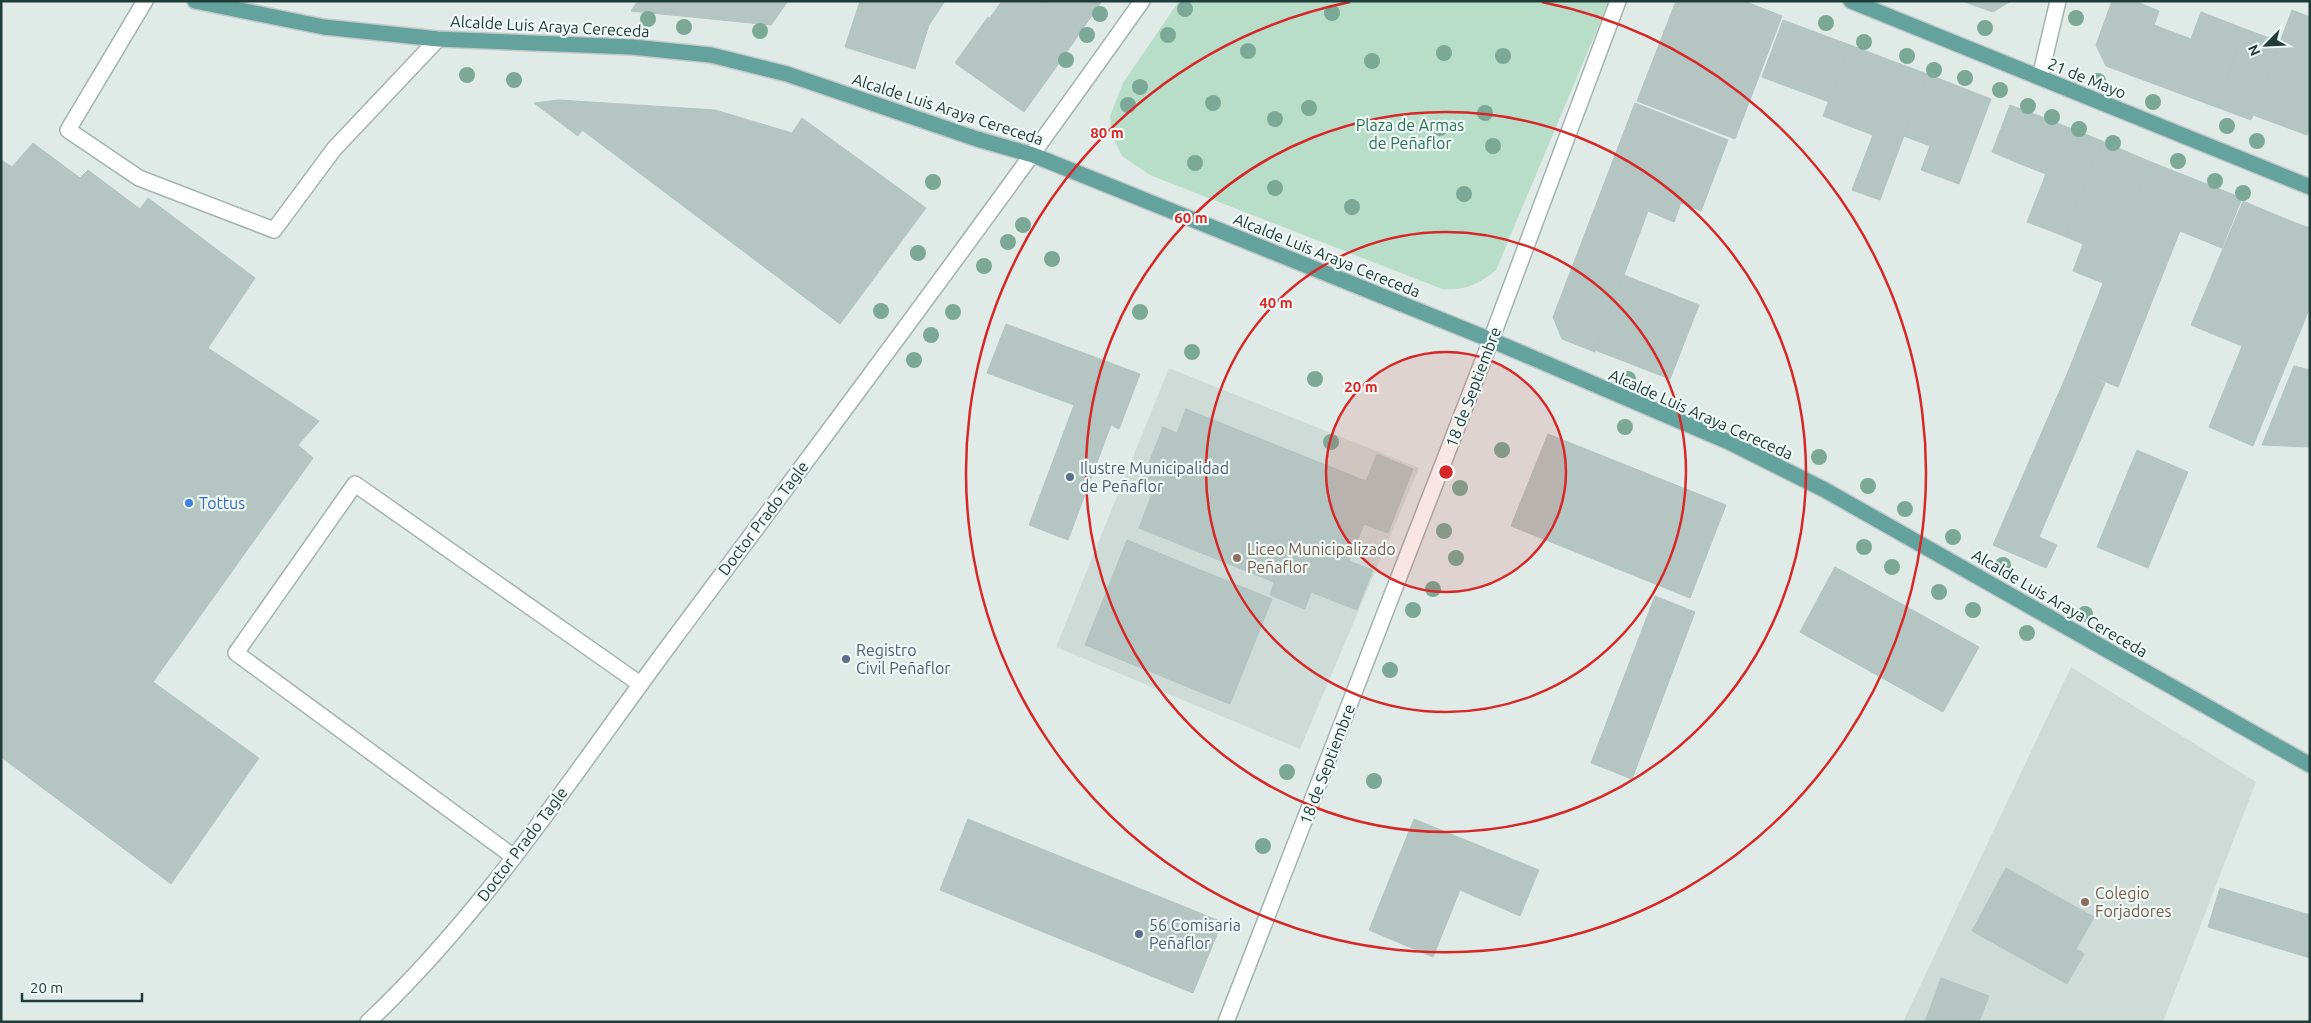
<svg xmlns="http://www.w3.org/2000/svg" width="2311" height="1023" viewBox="0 0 2311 1023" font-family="Ubuntu,sans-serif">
<rect width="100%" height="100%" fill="#e0ebe8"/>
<g fill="#cedbd7">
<polygon points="1169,368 1419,468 1300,749 1056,647"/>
<polygon points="2071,667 2256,782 2163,1022 1903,1022"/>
</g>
<path fill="#b8ddc9" d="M 1179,1 L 1609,1 L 1496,270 C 1479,284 1465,291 1442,289 L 1150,175 L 1122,156 L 1112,136 L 1110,116 L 1123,83 Z"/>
<g fill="#b5c6c2" stroke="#b2c5c1">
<polygon points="638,1 788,1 771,25 631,11"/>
<polygon points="860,1 945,1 929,25 915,69 845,47"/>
<polygon points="1002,1 1042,1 1082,30 1057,66 990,18"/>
<polygon points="1042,1 1102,1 1082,30"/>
<polygon points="1676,1 1744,1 1782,16 1735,139 1637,101"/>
<polygon points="1962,1 2011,1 1993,12"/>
<polygon points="2112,1 2135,1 2159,11 2154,25 2191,39 2201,12 2245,29 2216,107 2106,66 2096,45"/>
<polygon points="2292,10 2310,17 2310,128 2307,135 2253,115"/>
<polygon points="988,17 1057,66 1024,112 955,63"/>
<polygon points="1783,20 1850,45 1829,102 1762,77"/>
<polygon points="2245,29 2280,42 2251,120 2216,107"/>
<polygon points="1850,45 1927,74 1880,200 1852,190 1873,135 1823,116"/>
<polygon points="1927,74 1991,99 1959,184 1921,170 1930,146 1904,136"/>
<polygon points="559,100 715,110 792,133 802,118 926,208 840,324 582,130 578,136 534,103"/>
<polygon points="1635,103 1728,140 1701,211 1681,203 1674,222 1648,211 1595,352 1562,339 1553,317"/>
<polygon points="2010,105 2037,115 2018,163 1992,152"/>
<polygon points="2037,115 2102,141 2064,236 2027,222 2046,174 2018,163"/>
<polygon points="2102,141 2151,162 2103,283 2073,271 2083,244 2064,236"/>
<polygon points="33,143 80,178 88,170 140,209 148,198 255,278 208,348 319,421 298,445 313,458 153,682 259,758 171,884 1,757 1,160 12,167"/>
<polygon points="2151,162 2242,198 2222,248 2180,231 2118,387 2070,367"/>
<polygon points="2243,201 2293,222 2242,346 2191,325"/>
<polygon points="2293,222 2310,228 2310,307 2253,446 2209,427"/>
<polygon points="1624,275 1699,305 1670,379 1595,350"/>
<polygon points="1006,324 1140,374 1119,429 1111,425 1068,540 1029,525 1074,405 987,373"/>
<polygon points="2294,366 2310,370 2310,447 2262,445"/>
<polygon points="2070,367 2105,383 2039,537 2057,545 2046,568 1993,545"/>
<polygon points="1186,409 1366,481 1377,454 1413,469 1388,533 1364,524 1349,561 1373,570 1357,610 1311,592 1305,609 1270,595 1274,582 1139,528 1155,486 1142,481 1163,427 1177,433"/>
<polygon points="1548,434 1726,505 1690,598 1511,526"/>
<polygon points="2137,450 2188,472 2148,568 2097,547"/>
<polygon points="1127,540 1272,599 1230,704 1085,645"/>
<polygon points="1835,567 1979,647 1943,712 1800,632"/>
<polygon points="1655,596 1695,612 1632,779 1591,763"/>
<polygon points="968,819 1222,922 1193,993 940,890"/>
<polygon points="1414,819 1539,870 1520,916 1460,890 1433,957 1369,930"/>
<polygon points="2006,868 2094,917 2076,949 2084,954 2067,984 1972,931"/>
<polygon points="2220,888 2310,915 2310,958 2208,927"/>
<polygon points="1941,978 1989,996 1979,1022 1925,1022"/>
</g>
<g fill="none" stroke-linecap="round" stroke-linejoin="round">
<g stroke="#a3b3b0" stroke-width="18">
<g id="minor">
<polyline points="145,1 68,130 139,178 274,230 334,149 438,39"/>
<polyline points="2040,77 2058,1"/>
<polyline points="514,857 236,653 355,484 640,684"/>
<path d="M 368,1022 C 487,910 576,770 673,640 C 831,428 989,217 1142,1"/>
<polyline points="1226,1022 1491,340 1618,1"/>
</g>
</g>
<g stroke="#c1c8c8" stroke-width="18">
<g id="major">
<polyline points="195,1 324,27 438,39 632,47 711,55 787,74 977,139 1033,155 1491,340 1729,442 1825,490 2310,765"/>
<polyline points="1851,1 2310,187"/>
</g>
</g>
<use href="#minor" stroke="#fff" stroke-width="15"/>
<use href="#major" stroke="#63a29d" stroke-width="15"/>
</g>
<g fill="#7ca997">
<circle cx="1185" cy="9" r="8"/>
<circle cx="1332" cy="13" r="8"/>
<circle cx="1100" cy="14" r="8"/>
<circle cx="2076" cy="18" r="8"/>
<circle cx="648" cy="19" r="8"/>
<circle cx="1826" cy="23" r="8"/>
<circle cx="684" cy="27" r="8"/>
<circle cx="1985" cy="28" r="8"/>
<circle cx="760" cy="31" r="8"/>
<circle cx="1087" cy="35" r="8"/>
<circle cx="1168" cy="35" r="8"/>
<circle cx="1864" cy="42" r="8"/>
<circle cx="1248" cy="51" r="8"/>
<circle cx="1444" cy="53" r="8"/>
<circle cx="1503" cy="56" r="8"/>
<circle cx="1907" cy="56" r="8"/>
<circle cx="1066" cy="60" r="8"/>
<circle cx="1372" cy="61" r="8"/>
<circle cx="1934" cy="70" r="8"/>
<circle cx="467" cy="75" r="8"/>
<circle cx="1965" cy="78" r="8"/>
<circle cx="514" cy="80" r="8"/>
<circle cx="2098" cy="81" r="8"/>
<circle cx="1140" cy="87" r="8"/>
<circle cx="2000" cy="90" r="8"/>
<circle cx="2153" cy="102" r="8"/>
<circle cx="1213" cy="103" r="8"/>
<circle cx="1128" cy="105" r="8"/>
<circle cx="2028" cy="106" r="8"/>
<circle cx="1309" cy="108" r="8"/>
<circle cx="1485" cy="113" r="8"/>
<circle cx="2052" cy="117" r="8"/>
<circle cx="1275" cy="119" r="8"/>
<circle cx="2227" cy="126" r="8"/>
<circle cx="1440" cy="128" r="8"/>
<circle cx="2079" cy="129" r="8"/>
<circle cx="2257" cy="141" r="8"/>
<circle cx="2113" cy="143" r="8"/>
<circle cx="1493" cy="146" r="8"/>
<circle cx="2178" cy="161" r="8"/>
<circle cx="1195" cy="163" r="8"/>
<circle cx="2215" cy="181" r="8"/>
<circle cx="933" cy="182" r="8"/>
<circle cx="1275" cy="188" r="8"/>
<circle cx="2243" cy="193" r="8"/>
<circle cx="1464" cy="194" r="8"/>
<circle cx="1352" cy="207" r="8"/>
<circle cx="1023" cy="225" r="8"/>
<circle cx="1008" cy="242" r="8"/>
<circle cx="918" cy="253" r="8"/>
<circle cx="1052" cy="259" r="8"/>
<circle cx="984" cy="266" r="8"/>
<circle cx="881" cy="311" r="8"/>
<circle cx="953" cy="312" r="8"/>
<circle cx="1140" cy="312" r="8"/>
<circle cx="931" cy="335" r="8"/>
<circle cx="1192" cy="352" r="8"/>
<circle cx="914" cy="360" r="8"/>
<circle cx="1315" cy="379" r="8"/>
<circle cx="1628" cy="379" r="8"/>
<circle cx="1625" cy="427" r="8"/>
<circle cx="1331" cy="442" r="8"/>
<circle cx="1502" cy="450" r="8"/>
<circle cx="1819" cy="457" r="8"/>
<circle cx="1868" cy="486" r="8"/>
<circle cx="1460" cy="488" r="8"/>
<circle cx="1905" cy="509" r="8"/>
<circle cx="1444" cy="531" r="8"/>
<circle cx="1953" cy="537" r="8"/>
<circle cx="1864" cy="547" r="8"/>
<circle cx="1456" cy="558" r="8"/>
<circle cx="2003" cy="565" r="8"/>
<circle cx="1892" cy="567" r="8"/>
<circle cx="1433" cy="589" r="8"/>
<circle cx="1939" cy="592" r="8"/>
<circle cx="1413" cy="610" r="8"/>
<circle cx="1973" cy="610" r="8"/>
<circle cx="2085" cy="614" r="8"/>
<circle cx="2027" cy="633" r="8"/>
<circle cx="1390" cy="670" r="8"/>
<circle cx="1287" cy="772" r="8"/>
<circle cx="1374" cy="781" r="8"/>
<circle cx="1263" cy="846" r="8"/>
</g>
<circle cx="1446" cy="472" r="120" fill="#d62828" fill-opacity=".12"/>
<g fill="none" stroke="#d62828" stroke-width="2.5">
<circle cx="1446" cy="472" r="120"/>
<circle cx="1446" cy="472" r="240"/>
<circle cx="1446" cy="472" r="360"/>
<path d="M1542 2A480 480 0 1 1 1350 2"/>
</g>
<g fill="#5c6f8a" stroke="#f0f8f5" stroke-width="2">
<circle cx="1070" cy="477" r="5"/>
<circle cx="846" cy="659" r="5"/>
<circle cx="1139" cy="934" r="5"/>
</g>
<circle fill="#3f7fe0" stroke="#f0f8f5" stroke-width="2" cx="189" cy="503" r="5"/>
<g fill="#8d6e63" stroke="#f0f8f5" stroke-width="2">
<circle cx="1237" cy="558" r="5"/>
<circle cx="2085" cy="902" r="5"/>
</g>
<g text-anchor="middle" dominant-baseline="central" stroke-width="4.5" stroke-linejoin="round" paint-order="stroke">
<g font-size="16" fill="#203c39" stroke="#f0f8f5">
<text transform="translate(550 26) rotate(3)">Alcalde Luis Araya Cereceda</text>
<text transform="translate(2087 78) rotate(22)">21 de Mayo</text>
<text transform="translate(948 109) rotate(18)">Alcalde Luis Araya Cereceda</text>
<text transform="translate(1327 255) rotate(22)">Alcalde Luis Araya Cereceda</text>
<text transform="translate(1473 387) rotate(-69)">18 de Septiembre</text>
<text transform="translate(1701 414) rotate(24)">Alcalde Luis Araya Cereceda</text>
<text transform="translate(763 518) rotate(-53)">Doctor Prado Tagle</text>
<text transform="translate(2060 603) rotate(30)">Alcalde Luis Araya Cereceda</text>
<text transform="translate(1327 764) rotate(-69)">18 de Septiembre</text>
<text transform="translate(522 844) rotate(-53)">Doctor Prado Tagle</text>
</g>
<g font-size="16" fill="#2a7354" stroke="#f0f8f5">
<text x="1410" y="125">Plaza de Armas<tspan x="1410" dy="18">de Peñaflor</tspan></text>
</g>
<g font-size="16" fill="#4e5e75" stroke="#f0f8f5" text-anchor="start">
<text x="1080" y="468">Ilustre Municipalidad<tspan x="1080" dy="18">de Peñaflor</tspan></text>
<text x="856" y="650">Registro<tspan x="856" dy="18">Civil Peñaflor</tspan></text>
<text x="1149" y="925">56 Comisaria<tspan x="1149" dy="18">Peñaflor</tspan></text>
</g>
<g font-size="16" fill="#366cbe" stroke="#f0f8f5" text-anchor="start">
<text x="199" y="503">Tottus</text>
</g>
<g font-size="16" fill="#785e54" stroke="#f0f8f5" text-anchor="start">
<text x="1247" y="549">Liceo Municipalizado<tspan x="1247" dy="18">Peñaflor</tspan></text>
<text x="2095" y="893">Colegio<tspan x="2095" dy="18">Forjadores</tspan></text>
</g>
</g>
<circle cx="1446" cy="472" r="8" fill="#d62828" stroke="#f0f8f5" stroke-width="2.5"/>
<g font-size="15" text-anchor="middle" font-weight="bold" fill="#d62828" stroke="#f0f8f5" stroke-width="4.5" stroke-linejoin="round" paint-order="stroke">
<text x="1107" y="138">80 m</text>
<text x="1191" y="223">60 m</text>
<text x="1276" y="308">40 m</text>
<text x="1361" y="392">20 m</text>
</g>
<rect width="2311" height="1023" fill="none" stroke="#203c39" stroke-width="5"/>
<g transform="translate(2266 45) rotate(246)" stroke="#f0f8f5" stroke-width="4" paint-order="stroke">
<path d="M0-4L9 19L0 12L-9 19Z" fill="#203c39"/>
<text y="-8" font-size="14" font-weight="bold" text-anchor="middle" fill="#203c39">N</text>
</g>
<path d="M22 993v8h120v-8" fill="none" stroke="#203c39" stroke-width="2.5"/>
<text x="30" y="993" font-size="15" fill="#203c39" stroke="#f0f8f5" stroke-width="4" paint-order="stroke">20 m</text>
</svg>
